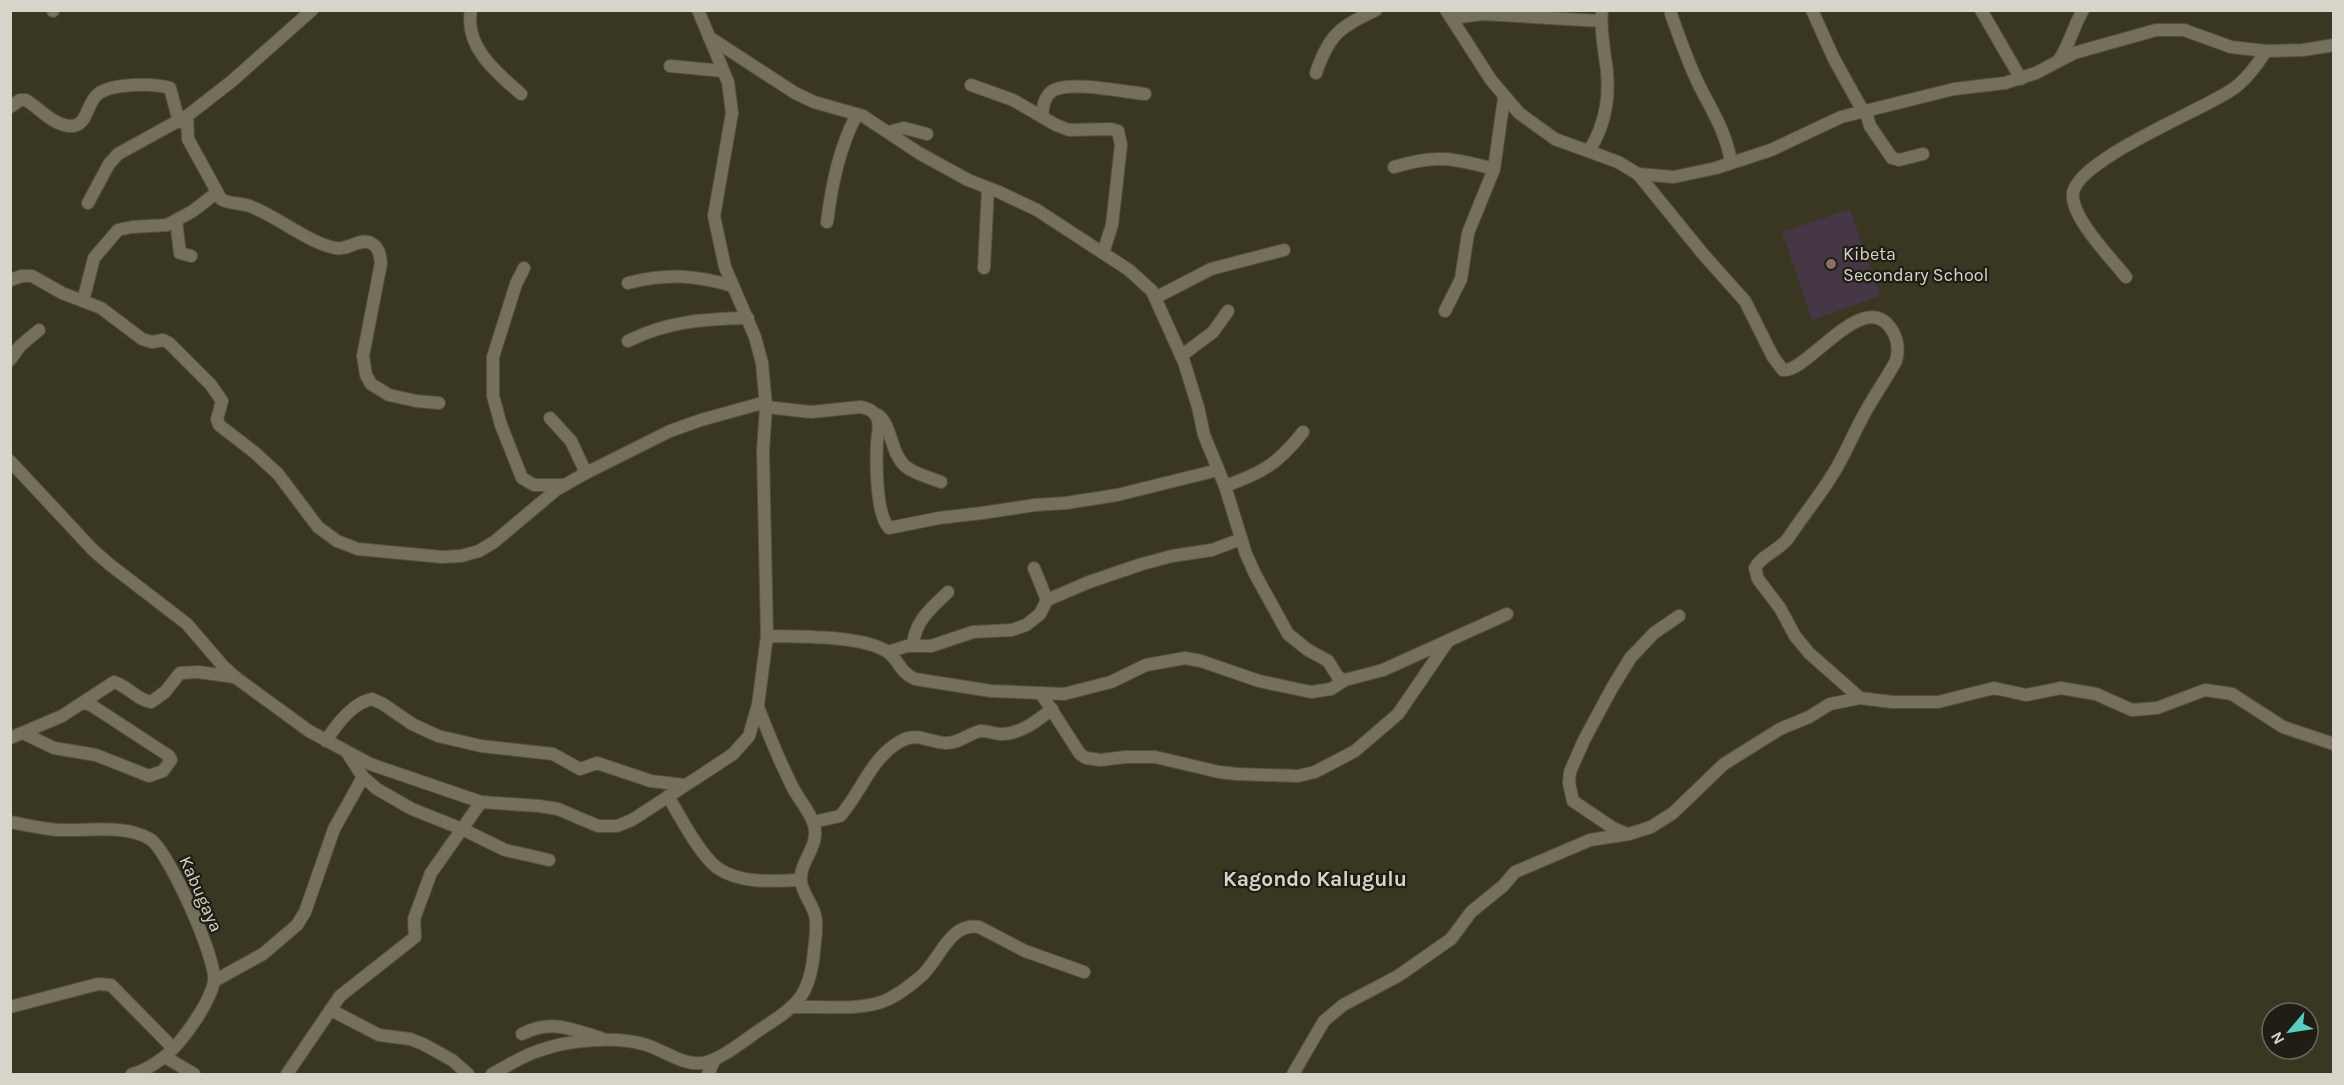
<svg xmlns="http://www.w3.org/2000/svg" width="2344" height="1085" viewBox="0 0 2344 1085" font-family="Karla,sans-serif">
<rect width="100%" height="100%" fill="#393622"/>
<polygon fill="#463744" points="1850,209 1880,296 1812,320 1782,232"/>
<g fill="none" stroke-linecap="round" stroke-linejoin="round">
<g stroke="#54513f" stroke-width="14">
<g id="minor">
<polyline points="53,10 53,11"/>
<path d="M 471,10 C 464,47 497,73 521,94"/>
<path d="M 1446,10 L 1491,80 L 1519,113 L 1555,139 L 1618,162 L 1638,174 L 1703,254 L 1745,301 L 1773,357 L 1783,370 C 1807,374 1864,285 1892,330 C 1898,340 1899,350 1896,361 C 1885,381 1871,400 1861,420 C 1851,439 1843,459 1831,477 C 1818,498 1802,517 1789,537 C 1780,551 1762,554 1755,568 L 1758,579 L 1780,608 L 1795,636 L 1809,653 L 1860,698"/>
<polyline points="1812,10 1834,59 1864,113"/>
<polyline points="1981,10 2021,79"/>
<path d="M 1671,14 C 1680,39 1689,66 1701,89 C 1714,114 1727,135 1731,163"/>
<polyline points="1452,18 1483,14 1601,21"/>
<polyline points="709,37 795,93 814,102 863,116 919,153 968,180 999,192 1037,210 1129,270 1152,291 1184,362 1198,407 1204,435 1225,486 1246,554 1255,574 1288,634 1308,650 1328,661 1338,677 1345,680 1383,670 1507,614"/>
<path d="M 2059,60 C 2070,44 2073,27 2083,10"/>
<polyline points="670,66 723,71"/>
<path d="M 1316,73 C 1329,34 1340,27 1376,10"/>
<polyline points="971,85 1013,100 1056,125 1069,130 1111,129 1118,131 1121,145 1112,225 1103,253"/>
<path d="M 10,107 L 20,100 L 26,100 C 39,108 52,124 69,126 C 88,128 86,103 98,94 C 112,83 154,83 170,88 L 179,122"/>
<polyline points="1866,112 1870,126 1892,158 1899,160 1923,154"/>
<path d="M 187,116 L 188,139 L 221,199 C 230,205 242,202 252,207 C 278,217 309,243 335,248 C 348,251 360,237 371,243 C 379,247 380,255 381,263 L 363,356 L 366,375 L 371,384 L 389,395 L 416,401 L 439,403"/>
<path d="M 1042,116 C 1043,107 1044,97 1052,91 C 1068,80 1125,92 1145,94"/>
<polyline points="889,132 904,128 927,134"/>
<path d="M 1589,151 C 1608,121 1611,90 1605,57 C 1603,41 1600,26 1602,10"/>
<path d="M 1394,167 C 1436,154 1453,158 1494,169"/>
<polyline points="1638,174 1674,177 1716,168 1771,150 1841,117 1954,89 2005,83 2036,73 2074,53 2156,30 2184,30 2231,47 2266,51 2303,50 2334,45"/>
<polyline points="88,203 109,164 118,154 187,116 232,81 312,10"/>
<polyline points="176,221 180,253 191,256"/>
<path d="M 827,222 C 832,184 839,148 857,114"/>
<polyline points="524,268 516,284 493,357 493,396 501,425 522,478 534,485 563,485"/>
<polyline points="984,268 988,188"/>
<path d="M 2126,277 C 2112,259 2070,217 2073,193 C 2078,159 2203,110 2233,89 C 2247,79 2257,65 2266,51"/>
<polyline points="10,280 22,276 32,276 62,293 101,308 142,339 152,342 163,340 169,343 211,385 222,401 217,419 219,425 254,452 278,474 318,527 337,541 358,549 442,557 461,556 479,551 494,542 556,490 584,474 670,431 701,420 766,402"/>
<path d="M 628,283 C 667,273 695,275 733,286"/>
<polyline points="1155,298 1211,269 1284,250"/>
<polyline points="83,301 94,258 118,230 132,227 167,225 193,211 216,193"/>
<polyline points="1445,311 1461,279 1468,233 1494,169 1504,98"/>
<path d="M 628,341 C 668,321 704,319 748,318"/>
<polyline points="1181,356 1213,332 1228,311"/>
<polyline points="10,360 20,346 39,330"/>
<path d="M 766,407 L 811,412 L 860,407 C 868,408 876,412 878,420 C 880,428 877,437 877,444 C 876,464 876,514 889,528 L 939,518 L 982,513 L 1035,505 L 1066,503 L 1117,495 L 1218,470"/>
<path d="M 878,415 C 892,425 890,452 905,466 C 914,474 929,477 941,482"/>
<polyline points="550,418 571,441 586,473"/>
<polyline points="10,461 93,550 109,564 187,624 223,666 235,677 309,731 370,764 481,802 539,806 558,809 598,826 617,826 632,820 709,770 733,754 749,736 758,705 767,636 763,451 766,407 762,363 755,337 725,267 714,216 732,113 728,82 698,10"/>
<path d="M 1225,486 C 1262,473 1278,464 1303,432"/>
<polyline points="1047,600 1089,582 1142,564 1172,556 1212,550 1241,539"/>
<path d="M 767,636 C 797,637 860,635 886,651 C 899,659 899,672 915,679 L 991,691 L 1064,694 L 1111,682 L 1146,665 L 1185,658 L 1201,661 L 1259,681 L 1311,692 L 1331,689 L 1345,680"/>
<path d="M 913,646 C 914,622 931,608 948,592"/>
<polyline points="888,652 907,646 931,646 973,632 1012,630 1026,625 1040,614 1047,600 1034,568"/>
<polyline points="1042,695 1080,754 1086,758 1101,760 1125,757 1155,757 1219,772 1237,774 1298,776 1315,772 1355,751 1398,714 1448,641"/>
<polyline points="25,734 54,748 96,755 149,776 163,771 171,760 169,756 91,705 83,703"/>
<path d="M 10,738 L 62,716 L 114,682 C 128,686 137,700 151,702 L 165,692 L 180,673 L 198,672 L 235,677"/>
<path d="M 326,741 C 336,725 352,703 372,699 L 383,704 L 412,724 L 438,736 L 481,746 L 553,754 L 580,769 L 597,763 L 651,781 L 684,785"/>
<polyline points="348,754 363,777 377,789 412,809 462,829 505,850 549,860"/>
<path d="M 668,796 C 679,815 701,857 719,869 C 742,884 774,881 801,880"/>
<path d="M 10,822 C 27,825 43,829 60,830 C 87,831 125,824 150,839 C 168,850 218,961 214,982 C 209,1004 182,1043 164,1057 C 154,1065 144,1071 132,1074"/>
<path d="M 813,822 L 840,816 C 861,793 871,757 901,741 C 917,732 929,742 945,743 C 958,744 968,734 980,731 C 988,730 995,735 1003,734 C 1022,733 1037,721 1052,709"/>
<polyline points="1627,834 1613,828 1573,801 1569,783 1570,772 1584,740 1612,688 1631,657 1638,650 1654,633 1679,616"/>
<polyline points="214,981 263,954 297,925 305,912 334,829 363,777"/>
<polyline points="10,1007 98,984 111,985 173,1048"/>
<path d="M 791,1007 C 818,1006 860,1011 884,1001 C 897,996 908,987 919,978 C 939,963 948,922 979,927 L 1025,951 L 1084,972"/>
<polyline points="331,1010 379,1035 410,1039 423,1044 452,1060 468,1074"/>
<path d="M 522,1034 C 552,1019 571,1029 601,1038"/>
<polyline points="165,1057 194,1074"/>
<polyline points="287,1074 340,996 415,937 414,919 431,873 481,802"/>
<path d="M 492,1074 C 508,1066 523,1055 541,1050 C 569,1040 615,1036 643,1044 C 663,1049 682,1066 703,1063 C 722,1059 742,1042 758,1031 C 796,1006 810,998 814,951 C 815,939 818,926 815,915 C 812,903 802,893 801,881 C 799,861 820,847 814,825 C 810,811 798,799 792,786 C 779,760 768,733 758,707"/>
<polyline points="708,1074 715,1059"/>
<polyline points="1293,1074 1324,1021 1343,1005 1398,976 1451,939 1471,912 1503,886 1515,872 1590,840 1629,834 1651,827 1673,813 1724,764 1780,729 1809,717 1830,704 1860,698 1892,702 1938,702 1994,688 2026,695 2061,688 2096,694 2132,710 2157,708 2205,690 2232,694 2283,727 2334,744"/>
</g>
</g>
<use href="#minor" stroke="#75705b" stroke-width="12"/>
</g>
<circle fill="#8d6e63" stroke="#1f1d14" stroke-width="2" cx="1831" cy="264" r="6"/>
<g text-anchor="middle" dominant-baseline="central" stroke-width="4.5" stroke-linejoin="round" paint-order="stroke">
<g font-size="18" fill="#d7d5c9" stroke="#1f1d14" text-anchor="start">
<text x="1843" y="254">Kibeta<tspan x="1843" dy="21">Secondary School</tspan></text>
</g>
<g font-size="18" fill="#d7d5c9" stroke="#1f1d14">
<text transform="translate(201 894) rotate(66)">Kabugaya</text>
</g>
<g font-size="21" font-weight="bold" fill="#d7d5c9" stroke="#1f1d14">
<text x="1315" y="879">Kagondo Kalugulu</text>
</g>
</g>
<rect width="2344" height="1085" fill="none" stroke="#d7d5c9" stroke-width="24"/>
<g transform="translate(2290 1031) rotate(241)"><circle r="28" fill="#1f1d14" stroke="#69675c" stroke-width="1.5"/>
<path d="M0-4.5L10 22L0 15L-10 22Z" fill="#58cec0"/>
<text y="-9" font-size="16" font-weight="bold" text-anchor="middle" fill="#d7d5c9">N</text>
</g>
</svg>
